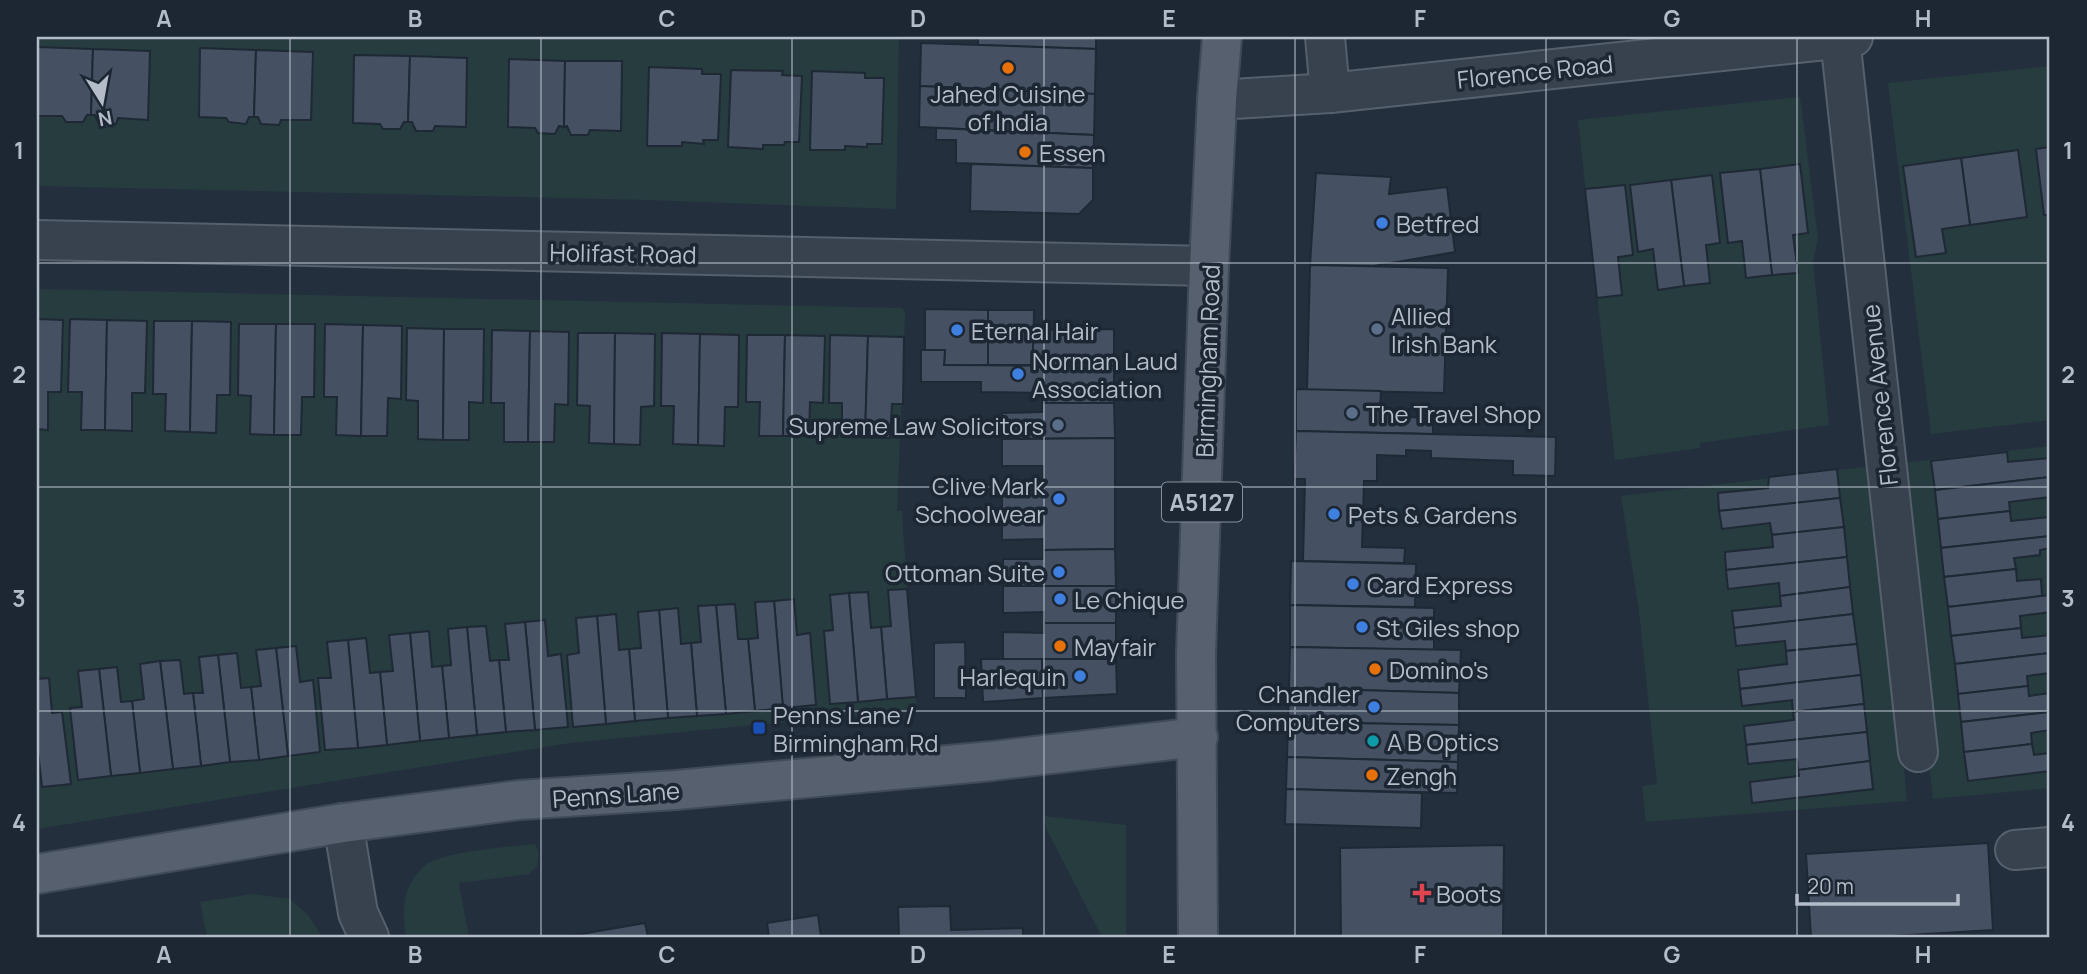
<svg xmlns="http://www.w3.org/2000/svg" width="2087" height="974" viewBox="0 0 2087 974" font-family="Manrope,sans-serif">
<rect width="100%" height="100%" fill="#242f3e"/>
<g fill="#263c3f">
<polygon points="37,37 899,37 896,209 647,200 37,186"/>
<polygon points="2050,66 2050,420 1931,434 1888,83"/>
<polygon points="1800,97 1818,238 1813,262 1829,425 1700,443 1700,448 1615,460 1578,120"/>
<polygon points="37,289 902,308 905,311 905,316 897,511 902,511 909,621 917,709 570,743 37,829"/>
<polygon points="2050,446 2050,788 1933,799 1894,464"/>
<polygon points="1873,466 1907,801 1646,822 1642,786 1657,784 1639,611 1621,496"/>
<polygon points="1044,816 1126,825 1126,937 1102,937 1047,830"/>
<path d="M 535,844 L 539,852 L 537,866 L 529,874 L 459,883 L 469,937 L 406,937 C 401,911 403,886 423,867 C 440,851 510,847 535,844 Z"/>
<polygon points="253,894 290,899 309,916 322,937 207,937 200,902"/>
</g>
<g fill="#455162" stroke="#1f2835" stroke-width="2">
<polygon points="978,37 1096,37 1096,49 978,45"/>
<polygon points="921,43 1096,49 1095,94 920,86"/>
<polygon points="37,47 93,49 91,115 87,115 83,122 66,122 62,116 37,116"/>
<polygon points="200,48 256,50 254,117 249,117 246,124 229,122 226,118 199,117"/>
<polygon points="93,49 150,51 148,120 118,118 116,124 99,124 95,115 91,115"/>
<polygon points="256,50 313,52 311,120 281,120 279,125 261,124 258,117 254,117"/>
<polygon points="354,55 410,56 408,122 404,122 400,129 383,129 380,124 353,123"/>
<polygon points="410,56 467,58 466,127 435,126 433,131 416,131 412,122 408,122"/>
<polygon points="509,59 565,61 564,127 559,126 555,134 538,133 535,128 508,127"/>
<polygon points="565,61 622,61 621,131 590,130 588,135 571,135 567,126 564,127"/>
<polygon points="649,67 702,69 702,74 721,74 718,140 703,140 704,144 682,142 682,146 647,146"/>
<polygon points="731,70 783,71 782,75 802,76 799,142 785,142 784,145 763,145 763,149 728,147"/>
<polygon points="812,71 865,73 865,78 884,78 882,144 867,144 867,147 845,146 845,150 810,150"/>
<polygon points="920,86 1095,94 1094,135 919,127"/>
<polygon points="936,128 1094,135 1093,168 956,163 956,140 936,140"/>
<polygon points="2050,147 2050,215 2044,215 2036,149"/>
<polygon points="2018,150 2027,217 1970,225 1961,158"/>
<polygon points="1961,158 1970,225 1942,229 1946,253 1916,257 1903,166"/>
<polygon points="971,164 1093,168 1093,200 1079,214 970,211"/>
<polygon points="1800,164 1808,233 1793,235 1798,273 1772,275 1760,169"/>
<polygon points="1760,169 1772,275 1746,278 1742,241 1728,243 1720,173"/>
<polygon points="1316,173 1391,177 1389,194 1447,187 1455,252 1374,266 1310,265"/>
<polygon points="1712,175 1720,243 1706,245 1710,283 1684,286 1671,180"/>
<polygon points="1671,180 1684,286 1658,290 1653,249 1638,252 1630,185"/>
<polygon points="1625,185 1633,255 1618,257 1622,295 1597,298 1585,189"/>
<polygon points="1310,265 1448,268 1444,393 1307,390"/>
<polygon points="925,309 988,310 988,365 944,365 945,350 925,351"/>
<polygon points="988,310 1034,310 1033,365 988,365"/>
<polygon points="37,319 63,320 61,392 48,392 48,430 37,429"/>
<polygon points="70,319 107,320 105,430 81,430 82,392 68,392"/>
<polygon points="107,320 147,321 145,393 132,393 132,431 105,430"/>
<polygon points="154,321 192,321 190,432 165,431 166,394 153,394"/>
<polygon points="192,321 231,322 230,395 217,395 216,433 190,432"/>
<polygon points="239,324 276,324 274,435 250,434 251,396 238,395"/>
<polygon points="276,324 315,324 314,397 302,397 301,435 274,435"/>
<polygon points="325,324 363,325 361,436 336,435 337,397 324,397"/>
<polygon points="363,325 402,326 401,399 388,398 387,436 361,436"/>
<polygon points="407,328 444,329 443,440 418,439 418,401 406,400"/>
<polygon points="444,329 484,329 483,403 469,402 469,440 443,440"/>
<polygon points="1114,329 1114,366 1033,365 1033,330"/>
<polygon points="492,330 530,331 528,442 504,442 504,403 491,403"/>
<polygon points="530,331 569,332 568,405 555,404 554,442 528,442"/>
<polygon points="578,333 615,333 614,444 589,443 590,406 577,405"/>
<polygon points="615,333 655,334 654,406 641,407 640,445 614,444"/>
<polygon points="662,333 700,334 698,445 673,444 674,406 661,406"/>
<polygon points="700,334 739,335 738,407 725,407 724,446 698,445"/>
<polygon points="747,335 785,335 783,436 759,436 760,402 746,402"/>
<polygon points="785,335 825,336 823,403 810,402 809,436 783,436"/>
<polygon points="830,335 868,336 865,437 842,437 842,403 829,403"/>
<polygon points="868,336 904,337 903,404 892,404 890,438 865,437"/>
<polygon points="921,350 945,350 944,365 1114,366 1114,403 1042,403 1042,393 981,392 981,382 921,382"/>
<polygon points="1296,389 1381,391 1380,409 1409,409 1408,417 1433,418 1433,434 1296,431"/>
<polygon points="1042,403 1114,403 1115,438 1002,439 1002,413 1042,412"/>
<polygon points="1296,431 1556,437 1555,476 1513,475 1513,461 1431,458 1431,451 1406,450 1406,456 1377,455 1377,481 1364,481 1362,547 1405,548 1404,563 1303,561 1305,479 1294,479"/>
<polygon points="1115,438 1115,549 1043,550 1043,539 1002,540 1002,486 1043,485 1043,466 1002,466 1002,439"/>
<polygon points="2007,452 2008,462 2050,458 2050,477 1935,490 1931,461"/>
<polygon points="1837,469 1840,498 1719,511 1718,493 1768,488 1769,477"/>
<polygon points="2050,477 2050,497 2009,502 2010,511 1938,519 1935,490"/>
<polygon points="1840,498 1844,527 1772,535 1770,523 1722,529 1719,511"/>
<polygon points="2010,511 2011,521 2050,517 2050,536 1941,548 1938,519"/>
<polygon points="1844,527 1847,557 1726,570 1725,552 1773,547 1772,535"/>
<polygon points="2050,536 2050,548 2040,550 2040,555 2014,558 2016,569 1944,577 1941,548"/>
<polygon points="1115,549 1116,586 1003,586 1003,559 1043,559 1043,550"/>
<polygon points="1847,557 1850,587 1780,596 1779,583 1728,589 1726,570"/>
<polygon points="1291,561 1416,564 1415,607 1290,605"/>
<polygon points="2016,569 2017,581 2041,579 2042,596 1948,607 1944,577"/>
<polygon points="1003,586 1116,586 1116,623 1044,623 1044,612 1003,613"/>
<polygon points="1850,587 1853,614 1734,628 1732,611 1781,606 1780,596"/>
<polygon points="907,589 916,697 887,699 881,627 891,626 888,590"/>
<polygon points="868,592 871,628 881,627 887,699 858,702 849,593"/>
<polygon points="849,593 858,702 830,704 824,631 833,630 830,595"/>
<polygon points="2050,595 2050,612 2020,616 2021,628 1951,636 1948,607"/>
<polygon points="794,599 797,635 810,633 816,705 783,708 774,601"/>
<polygon points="774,601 783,708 755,711 748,639 758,638 755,602"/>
<polygon points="735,604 738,639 748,639 755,711 726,714 716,605"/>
<polygon points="716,605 726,714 697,716 691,643 701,642 698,606"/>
<polygon points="1290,605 1434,608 1434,650 1290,647"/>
<polygon points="678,608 681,644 691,643 697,716 668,718 659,610"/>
<polygon points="659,610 668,718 635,721 629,649 641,648 638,612"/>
<polygon points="616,614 619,650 629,649 635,721 606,724 597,616"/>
<polygon points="1853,614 1857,644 1786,651 1785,641 1736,646 1734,628"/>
<polygon points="597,616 606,724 573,727 567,655 579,653 576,618"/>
<polygon points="545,620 548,656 561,654 568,727 535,730 525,622"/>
<polygon points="525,622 535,730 506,732 499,660 509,660 505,624"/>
<polygon points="1044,623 1116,623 1116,659 1003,660 1003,632 1044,633"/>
<polygon points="486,626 490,661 499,660 506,732 477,735 467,627"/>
<polygon points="467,627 477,735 449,738 442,666 451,665 448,629"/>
<polygon points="2021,628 2022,638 2050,635 2050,653 1955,664 1951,636"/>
<polygon points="429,631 432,667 442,666 449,738 420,741 410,633"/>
<polygon points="410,633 420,741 387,745 380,672 393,671 389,635"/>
<polygon points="366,638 370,673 380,672 387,745 358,748 348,640"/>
<polygon points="348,640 358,748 325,750 318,678 331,678 327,642"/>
<polygon points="965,642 966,698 934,698 934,643"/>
<polygon points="1857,644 1861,675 1740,689 1738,670 1787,664 1786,651"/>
<polygon points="296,646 300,682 313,680 320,752 288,756 276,648"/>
<polygon points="1290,647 1461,650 1459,693 1289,688"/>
<polygon points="276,648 288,756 259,760 251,687 261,686 256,650"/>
<polygon points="237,653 241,688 251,687 259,760 230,762 218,655"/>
<polygon points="2050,653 2050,673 2027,676 2028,686 1958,694 1955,664"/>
<polygon points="218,655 230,762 201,766 193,693 203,693 199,657"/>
<polygon points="981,659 1042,659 1043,698 983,702"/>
<polygon points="1042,659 1116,659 1117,694 1043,698"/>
<polygon points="180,660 184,694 193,693 201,766 173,769 160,661"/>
<polygon points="160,661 173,769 140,773 132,701 144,699 140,664"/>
<polygon points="117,667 121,702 132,701 140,773 111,776 99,669"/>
<polygon points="99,669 111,776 78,780 70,708 82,707 78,671"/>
<polygon points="1861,675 1864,704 1793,712 1792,700 1742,706 1740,689"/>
<polygon points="49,678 52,713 62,712 71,784 42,787 37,742 37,679"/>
<polygon points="2028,686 2029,696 2050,693 2050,712 1961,722 1958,694"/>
<polygon points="1289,688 1459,693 1459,725 1288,722"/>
<polygon points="1864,704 1867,732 1746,745 1744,726 1794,720 1793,712"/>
<polygon points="2050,712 2050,730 2031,733 2032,744 1964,752 1961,722"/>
<polygon points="1288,722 1459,725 1458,762 1287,757"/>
<polygon points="1867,732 1870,761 1798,770 1797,759 1748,764 1746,745"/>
<polygon points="2032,744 2034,755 2050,753 2050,771 1968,781 1964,752"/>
<polygon points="1287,757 1458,762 1457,793 1286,789"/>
<polygon points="1870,761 1873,789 1752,803 1750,782 1799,776 1798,770"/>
<polygon points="1286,789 1422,793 1421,828 1285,824"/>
<polygon points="1988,843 1993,930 1875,937 1811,937 1806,854"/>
<polygon points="1504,845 1503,937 1341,937 1340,848"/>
<polygon points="950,906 951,930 1023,928 1023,937 899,937 898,907"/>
<polygon points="818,915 821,937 769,937 767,923"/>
<polygon points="645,923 648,937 564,937"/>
</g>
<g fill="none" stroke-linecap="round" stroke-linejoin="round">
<g stroke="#565f6c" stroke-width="42">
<g id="minor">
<polyline points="1325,37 1330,93"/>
<polyline points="1840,38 1918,752"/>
<polyline points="1217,100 1330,93 1853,37"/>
<polyline points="37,240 1209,266"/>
<polyline points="343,823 358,913 369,937"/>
<polyline points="2015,850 2050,847"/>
</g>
</g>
<g stroke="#414a57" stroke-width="42">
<g id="major">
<polyline points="37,874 343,823 519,800 676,790 992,761 1198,737"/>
<polyline points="1198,937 1196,654 1209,266 1217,100 1222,37"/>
</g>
</g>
<use href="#minor" stroke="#38414e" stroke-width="38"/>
<use href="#major" stroke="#56606e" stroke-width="38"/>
</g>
<path fill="none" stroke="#b4bcc9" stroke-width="2" stroke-opacity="0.55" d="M 290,37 L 290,937M 541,37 L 541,937M 792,37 L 792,937M 1044,37 L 1044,937M 1295,37 L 1295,937M 1546,37 L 1546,937M 1797,37 L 1797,937M 37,263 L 2050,263M 37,487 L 2050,487M 37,711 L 2050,711"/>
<g fill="#e8710a" stroke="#1d2633" stroke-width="2.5">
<circle cx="1008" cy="68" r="7"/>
<circle cx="1025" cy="152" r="7"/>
<circle cx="1060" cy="646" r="7"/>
<circle cx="1375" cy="669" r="7"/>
<circle cx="1372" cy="775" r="7"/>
</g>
<g fill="#3f7fe0" stroke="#1d2633" stroke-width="2.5">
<circle cx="1382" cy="223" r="7"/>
<circle cx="957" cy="330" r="7"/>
<circle cx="1018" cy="374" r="7"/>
<circle cx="1059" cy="499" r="7"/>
<circle cx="1334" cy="514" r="7"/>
<circle cx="1059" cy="572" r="7"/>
<circle cx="1353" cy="584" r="7"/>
<circle cx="1060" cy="599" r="7"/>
<circle cx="1362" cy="627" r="7"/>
<circle cx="1080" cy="676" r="7"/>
<circle cx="1374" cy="707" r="7"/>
</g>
<g fill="#5c6f8a" stroke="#1d2633" stroke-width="2.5">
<circle cx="1377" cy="329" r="7"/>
<circle cx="1352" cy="413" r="7"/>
<circle cx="1058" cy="425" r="7"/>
</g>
<rect fill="#1a4fb4" stroke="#1d2633" stroke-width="2.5" x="752" y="721" width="14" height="14" rx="3.5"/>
<circle fill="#0f9aa8" stroke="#1d2633" stroke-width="2.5" cx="1373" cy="741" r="7"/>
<path fill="#e0444e" stroke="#1d2633" stroke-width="2.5" d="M1418.5 882.5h7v7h7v7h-7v7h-7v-7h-7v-7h7z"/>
<g text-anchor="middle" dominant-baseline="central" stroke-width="7" stroke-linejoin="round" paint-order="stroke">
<rect fill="#1d2633" stroke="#878f9c" stroke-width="2" x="1162" y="482.5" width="80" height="39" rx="5"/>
<g font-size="23" font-weight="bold" fill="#b4bcc9">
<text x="1202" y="502">A5127</text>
</g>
<g font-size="24" fill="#b4bcc9" stroke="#1d2633">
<text transform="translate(1535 71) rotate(-6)">Florence Road</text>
<text transform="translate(623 253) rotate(1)">Holifast Road</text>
<text transform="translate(1207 361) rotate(-88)">Birmingham Road</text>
<text transform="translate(1879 395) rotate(-96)">Florence Avenue</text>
<text transform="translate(616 794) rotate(-4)">Penns Lane</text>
</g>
<g font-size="24" fill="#b4bcc9" stroke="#1d2633" text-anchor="start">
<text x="1008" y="93" text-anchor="middle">Jahed Cuisine<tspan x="1008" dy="28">of India</tspan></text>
<text x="1039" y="152">Essen</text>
<text x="1396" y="223">Betfred</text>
<text x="1391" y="315">Allied<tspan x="1391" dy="28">Irish Bank</tspan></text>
<text x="971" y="330">Eternal Hair</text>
<text x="1032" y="360">Norman Laud<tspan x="1032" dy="28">Association</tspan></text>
<text x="1366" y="413">The Travel Shop</text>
<text x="1044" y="425" text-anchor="end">Supreme Law Solicitors</text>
<text x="1045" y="485" text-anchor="end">Clive Mark<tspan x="1045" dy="28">Schoolwear</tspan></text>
<text x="1348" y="514">Pets &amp; Gardens</text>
<text x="1045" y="572" text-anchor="end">Ottoman Suite</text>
<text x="1367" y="584">Card Express</text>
<text x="1074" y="599">Le Chique</text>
<text x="1376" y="627">St Giles shop</text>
<text x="1074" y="646">Mayfair</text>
<text x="1389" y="669">Domino's</text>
<text x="1066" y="676" text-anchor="end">Harlequin</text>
<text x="1360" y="693" text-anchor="end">Chandler<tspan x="1360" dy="28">Computers</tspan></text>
<text x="773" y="714">Penns Lane /<tspan x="773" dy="28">Birmingham Rd</tspan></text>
<text x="1387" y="741">A B Optics</text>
<text x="1386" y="775">Zengh</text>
<text x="1436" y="893">Boots</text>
</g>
</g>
<rect width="2087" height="974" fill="none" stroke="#1d2633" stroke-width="77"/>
<g transform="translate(102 102) rotate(169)" stroke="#1d2633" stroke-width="5" paint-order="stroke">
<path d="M0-5L12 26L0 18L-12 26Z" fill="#b4bcc9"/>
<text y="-10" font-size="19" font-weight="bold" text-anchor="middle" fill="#b4bcc9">N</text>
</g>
<path d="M1797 894v10h161v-10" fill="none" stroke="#b4bcc9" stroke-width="3.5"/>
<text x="1807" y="894" font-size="21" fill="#b4bcc9" stroke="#1d2633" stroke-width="5" paint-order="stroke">20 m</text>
<rect x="38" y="38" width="2010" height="898" fill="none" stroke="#b4bcc9" stroke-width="2.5"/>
<g font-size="23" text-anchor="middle" font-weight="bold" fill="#b4bcc9">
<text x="164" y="27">A</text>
<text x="415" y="27">B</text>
<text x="667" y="27">C</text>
<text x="918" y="27">D</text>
<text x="1169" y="27">E</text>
<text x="1420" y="27">F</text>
<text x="1672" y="27">G</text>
<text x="1923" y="27">H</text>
<text x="19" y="159">1</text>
<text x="2068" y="159">1</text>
<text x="19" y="383">2</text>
<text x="2068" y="383">2</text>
<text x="19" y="607">3</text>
<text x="2068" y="607">3</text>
<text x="19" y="831">4</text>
<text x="2068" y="831">4</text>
<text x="164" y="963">A</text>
<text x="415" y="963">B</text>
<text x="667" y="963">C</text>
<text x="918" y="963">D</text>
<text x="1169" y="963">E</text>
<text x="1420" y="963">F</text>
<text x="1672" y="963">G</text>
<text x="1923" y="963">H</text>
</g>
</svg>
